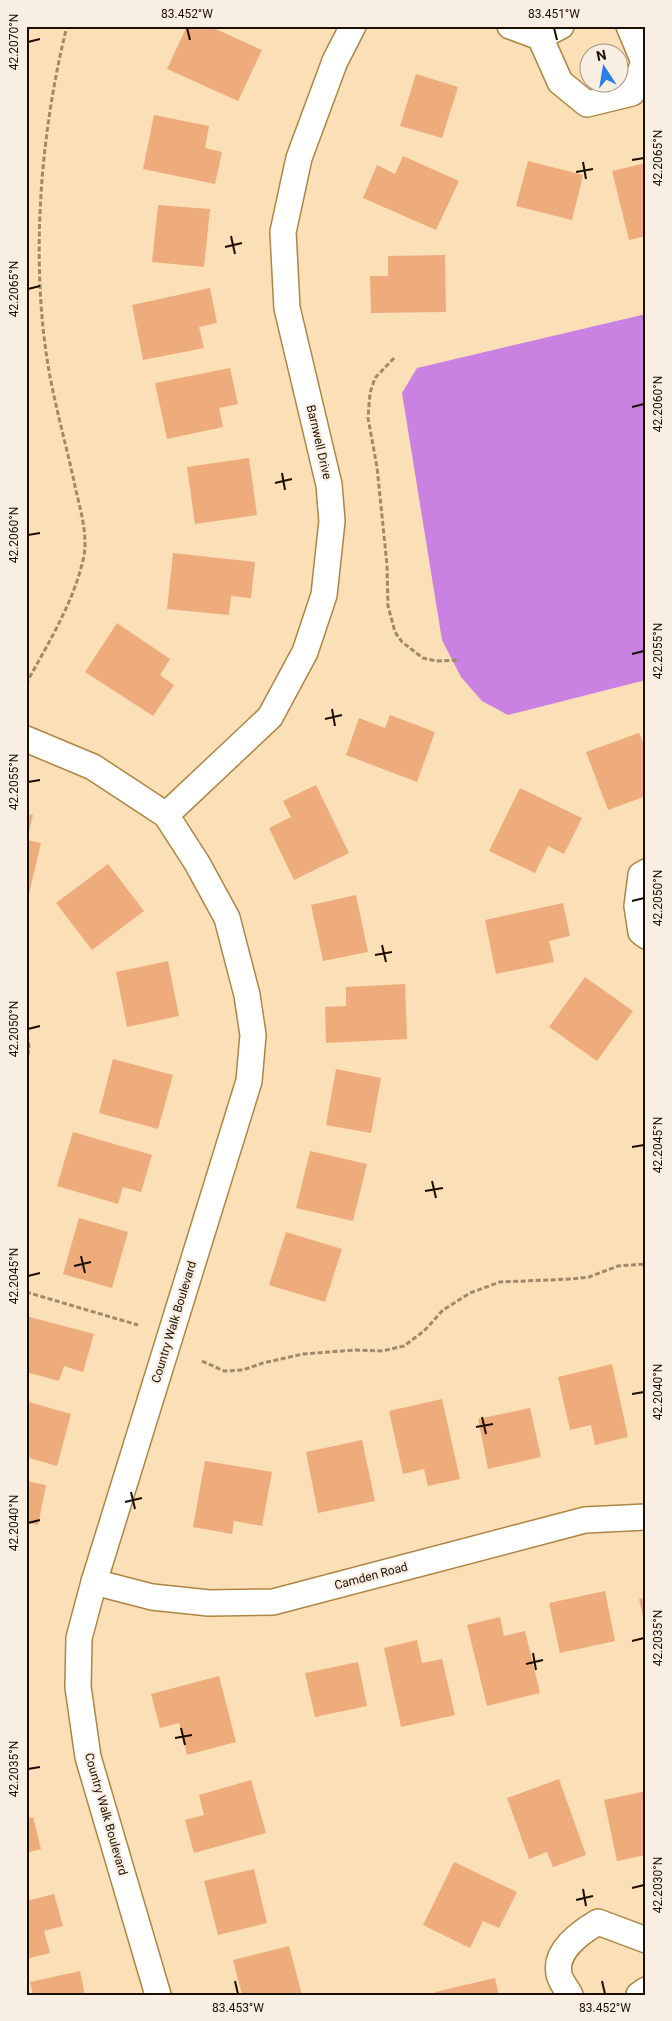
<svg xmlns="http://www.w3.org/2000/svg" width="672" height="2021" viewBox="0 0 672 2021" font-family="Roboto,sans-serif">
<rect width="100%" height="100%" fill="#fadfb7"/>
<polygon fill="#c982e2" points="646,314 646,680 508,715 482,701 461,677 442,640 402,393 417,368"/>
<g fill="#eeac7d">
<polygon points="187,26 209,26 262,50 238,101 167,69"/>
<polygon points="416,74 458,87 442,138 400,126"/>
<polygon points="154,115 209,126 205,148 222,152 215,184 143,169"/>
<polygon points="403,156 459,181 436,230 363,198 377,165 395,174"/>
<polygon points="528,161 583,175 572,220 516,206"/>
<polygon points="646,163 646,236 629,240 612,171"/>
<polygon points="158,205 210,209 204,267 152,262"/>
<polygon points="445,255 446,312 371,313 370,276 388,276 388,256"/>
<polygon points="210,288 217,323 199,327 204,348 143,360 132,305"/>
<polygon points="230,368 238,404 219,408 223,427 167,439 155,383"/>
<polygon points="249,458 257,515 195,524 187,467"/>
<polygon points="173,553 255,562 251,598 231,596 229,615 167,609"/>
<polygon points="117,623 170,659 160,675 174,685 153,716 85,672"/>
<polygon points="390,715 435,732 417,782 346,755 359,718 385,728"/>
<polygon points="639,733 646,750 646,796 608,810 586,752"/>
<polygon points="316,785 349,853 294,880 269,828 291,817 283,801"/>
<polygon points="520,788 582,818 564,854 548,846 535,873 489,851"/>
<polygon points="26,814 33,815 27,840 41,843 28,898 26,898"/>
<polygon points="108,864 144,911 92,950 56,903"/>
<polygon points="356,895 368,952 323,961 311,905"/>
<polygon points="563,903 570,936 549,941 554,962 496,974 485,920"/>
<polygon points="168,961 179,1016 127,1027 116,972"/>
<polygon points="585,977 633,1011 597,1061 549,1027"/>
<polygon points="405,984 407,1039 326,1043 325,1007 346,1006 346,987"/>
<polygon points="113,1059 173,1075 158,1129 99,1113"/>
<polygon points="336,1069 381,1078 371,1133 326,1125"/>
<polygon points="73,1132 152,1155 141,1192 123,1187 118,1204 57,1186"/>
<polygon points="310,1151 367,1164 353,1221 296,1208"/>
<polygon points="79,1218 128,1232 112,1288 63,1274"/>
<polygon points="286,1232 342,1249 325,1302 269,1285"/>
<polygon points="26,1316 94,1334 83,1372 64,1366 59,1381 26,1372"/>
<polygon points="612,1364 628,1437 595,1445 591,1425 570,1430 558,1377"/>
<polygon points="442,1399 460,1479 428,1486 424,1469 403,1474 389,1411"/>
<polygon points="26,1401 71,1414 57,1466 26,1457"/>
<polygon points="530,1408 541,1457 488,1469 478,1419"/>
<polygon points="362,1440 375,1501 318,1513 306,1452"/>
<polygon points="205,1461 272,1472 262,1526 234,1521 232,1534 193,1527"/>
<polygon points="26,1481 46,1485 38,1525 26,1522"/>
<polygon points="605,1591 615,1641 560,1653 549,1603"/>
<polygon points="646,1598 646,1625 645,1625 639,1599"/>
<polygon points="500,1617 504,1636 525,1631 540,1693 487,1706 467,1625"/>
<polygon points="417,1640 422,1663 442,1659 455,1715 401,1727 384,1648"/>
<polygon points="358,1662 367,1706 315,1717 305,1673"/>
<polygon points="219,1676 236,1742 187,1755 179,1723 160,1728 151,1694"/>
<polygon points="559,1779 586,1855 553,1867 547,1852 529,1859 507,1798"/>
<polygon points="251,1780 266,1833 194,1853 185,1820 204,1815 199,1795"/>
<polygon points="646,1791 646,1855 617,1861 604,1800"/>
<polygon points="33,1817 41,1849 26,1853 26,1819"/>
<polygon points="454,1862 517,1892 499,1928 483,1921 470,1948 423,1925"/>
<polygon points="254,1869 267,1923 218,1935 204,1881"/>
<polygon points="54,1894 63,1926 44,1931 50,1953 26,1959 26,1901"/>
<polygon points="289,1946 302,1995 242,1995 233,1960"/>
<polygon points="80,1971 85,1995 33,1995 30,1982"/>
<polygon points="495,1978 499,1995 436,1995 435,1992"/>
</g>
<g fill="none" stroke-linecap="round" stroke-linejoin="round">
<g stroke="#af8542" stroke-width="28">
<g id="street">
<polyline points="510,26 540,37 561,26"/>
<polyline points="540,37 560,82 587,104 632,93 644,62 629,26"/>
<polyline points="26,739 93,767 166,815 197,863 227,918 247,995 253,1035 249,1081 94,1582 79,1638 78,1687 88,1757 158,1995"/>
<polyline points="166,815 270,717 305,652 324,595 332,521 329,485 287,308 283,232 299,158 335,61 353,26"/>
<polyline points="646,872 641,875 637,906 641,932 646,936"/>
<polyline points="94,1582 152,1597 209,1603 273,1602 585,1520 646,1517"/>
<path d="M 570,1995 C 567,1989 560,1981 559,1974 C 554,1951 581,1932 598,1922 L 646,1940"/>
<polyline points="639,1995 646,1990"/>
</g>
</g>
<g stroke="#9f8a6c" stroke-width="3" stroke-dasharray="5 2.5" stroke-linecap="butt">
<polyline points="394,358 375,378 370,393 368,418 377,467 387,565 388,606 395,632 402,642 423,658 436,661 460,660"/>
<path d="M 26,684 C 47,645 73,604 83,560 C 89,537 80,509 75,486 C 67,448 56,410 49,371 C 30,262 40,134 67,26"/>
<polyline points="26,1028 29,1047 26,1067"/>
<polyline points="26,1292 138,1325"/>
<polyline points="202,1361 224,1371 243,1370 263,1363 303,1354 355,1350 382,1351 404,1346 424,1331 443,1310 470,1293 500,1282 572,1279 589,1277 618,1266 646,1264"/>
</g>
<use href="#street" stroke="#fff" stroke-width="25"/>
</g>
<path fill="none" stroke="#1c0f00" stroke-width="2" d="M 187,28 L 190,40M 554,28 L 557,40M 28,42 L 40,39M 632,160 L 644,158M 583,162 L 586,179M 576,172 L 593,169M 231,236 L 235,254M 225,247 L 242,243M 28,289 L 40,286M 632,407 L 644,404M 282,473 L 285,490M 275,483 L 292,479M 28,535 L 40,533M 632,654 L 644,651M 332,709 L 335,726M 325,719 L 342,715M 28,782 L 40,780M 632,901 L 644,898M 382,945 L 386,962M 375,955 L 392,952M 28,1029 L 40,1026M 632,1147 L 644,1145M 432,1181 L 436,1198M 425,1191 L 443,1188M 81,1256 L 85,1273M 74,1266 L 91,1262M 28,1276 L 40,1273M 632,1394 L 644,1392M 482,1417 L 486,1434M 476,1427 L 493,1424M 131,1492 L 135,1509M 125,1502 L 142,1498M 28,1523 L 40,1520M 632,1641 L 644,1638M 533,1653 L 536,1670M 526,1664 L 543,1660M 181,1728 L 185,1745M 175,1738 L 192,1735M 28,1769 L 40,1767M 632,1888 L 644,1885M 583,1889 L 586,1906M 576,1900 L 593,1896M 235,1981 L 238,1994M 602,1981 L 605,1994"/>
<g text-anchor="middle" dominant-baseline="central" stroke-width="4.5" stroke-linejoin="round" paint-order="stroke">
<g font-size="12" fill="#1c0f00" stroke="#f8efe2">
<text transform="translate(319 442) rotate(77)">Barnwell Drive</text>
<text transform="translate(174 1322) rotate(-73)">Country Walk Boulevard</text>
<text transform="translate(371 1576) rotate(-15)">Camden Road</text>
<text transform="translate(106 1814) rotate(74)">Country Walk Boulevard</text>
</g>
</g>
<rect width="672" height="2021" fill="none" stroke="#f8efe2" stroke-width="55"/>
<g transform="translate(604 68) rotate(348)"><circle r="24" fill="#f8efe2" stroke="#a09588"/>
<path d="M0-4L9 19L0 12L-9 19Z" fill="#2b7de9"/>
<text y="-8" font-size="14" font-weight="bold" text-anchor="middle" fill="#1c0f00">N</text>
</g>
<rect x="28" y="28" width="616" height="1966" fill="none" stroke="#1c0f00" stroke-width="2"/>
<g font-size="12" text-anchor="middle" fill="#1c0f00">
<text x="187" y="18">83.452°W</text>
<text x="554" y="18">83.451°W</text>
<text transform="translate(14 42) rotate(-90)" y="4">42.2070°N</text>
<text transform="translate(658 158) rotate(-90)" y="4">42.2065°N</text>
<text transform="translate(14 289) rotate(-90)" y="4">42.2065°N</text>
<text transform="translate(658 404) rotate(-90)" y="4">42.2060°N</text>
<text transform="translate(14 535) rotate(-90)" y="4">42.2060°N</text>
<text transform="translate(658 651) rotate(-90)" y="4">42.2055°N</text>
<text transform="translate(14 782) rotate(-90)" y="4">42.2055°N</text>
<text transform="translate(658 898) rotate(-90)" y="4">42.2050°N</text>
<text transform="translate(14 1029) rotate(-90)" y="4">42.2050°N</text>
<text transform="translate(658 1145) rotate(-90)" y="4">42.2045°N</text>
<text transform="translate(14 1276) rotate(-90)" y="4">42.2045°N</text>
<text transform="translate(658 1392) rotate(-90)" y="4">42.2040°N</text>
<text transform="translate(14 1523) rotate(-90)" y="4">42.2040°N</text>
<text transform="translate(658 1638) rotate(-90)" y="4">42.2035°N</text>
<text transform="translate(14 1769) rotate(-90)" y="4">42.2035°N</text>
<text transform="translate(658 1885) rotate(-90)" y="4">42.2030°N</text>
<text x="238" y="2012">83.453°W</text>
<text x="605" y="2012">83.452°W</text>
</g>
</svg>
